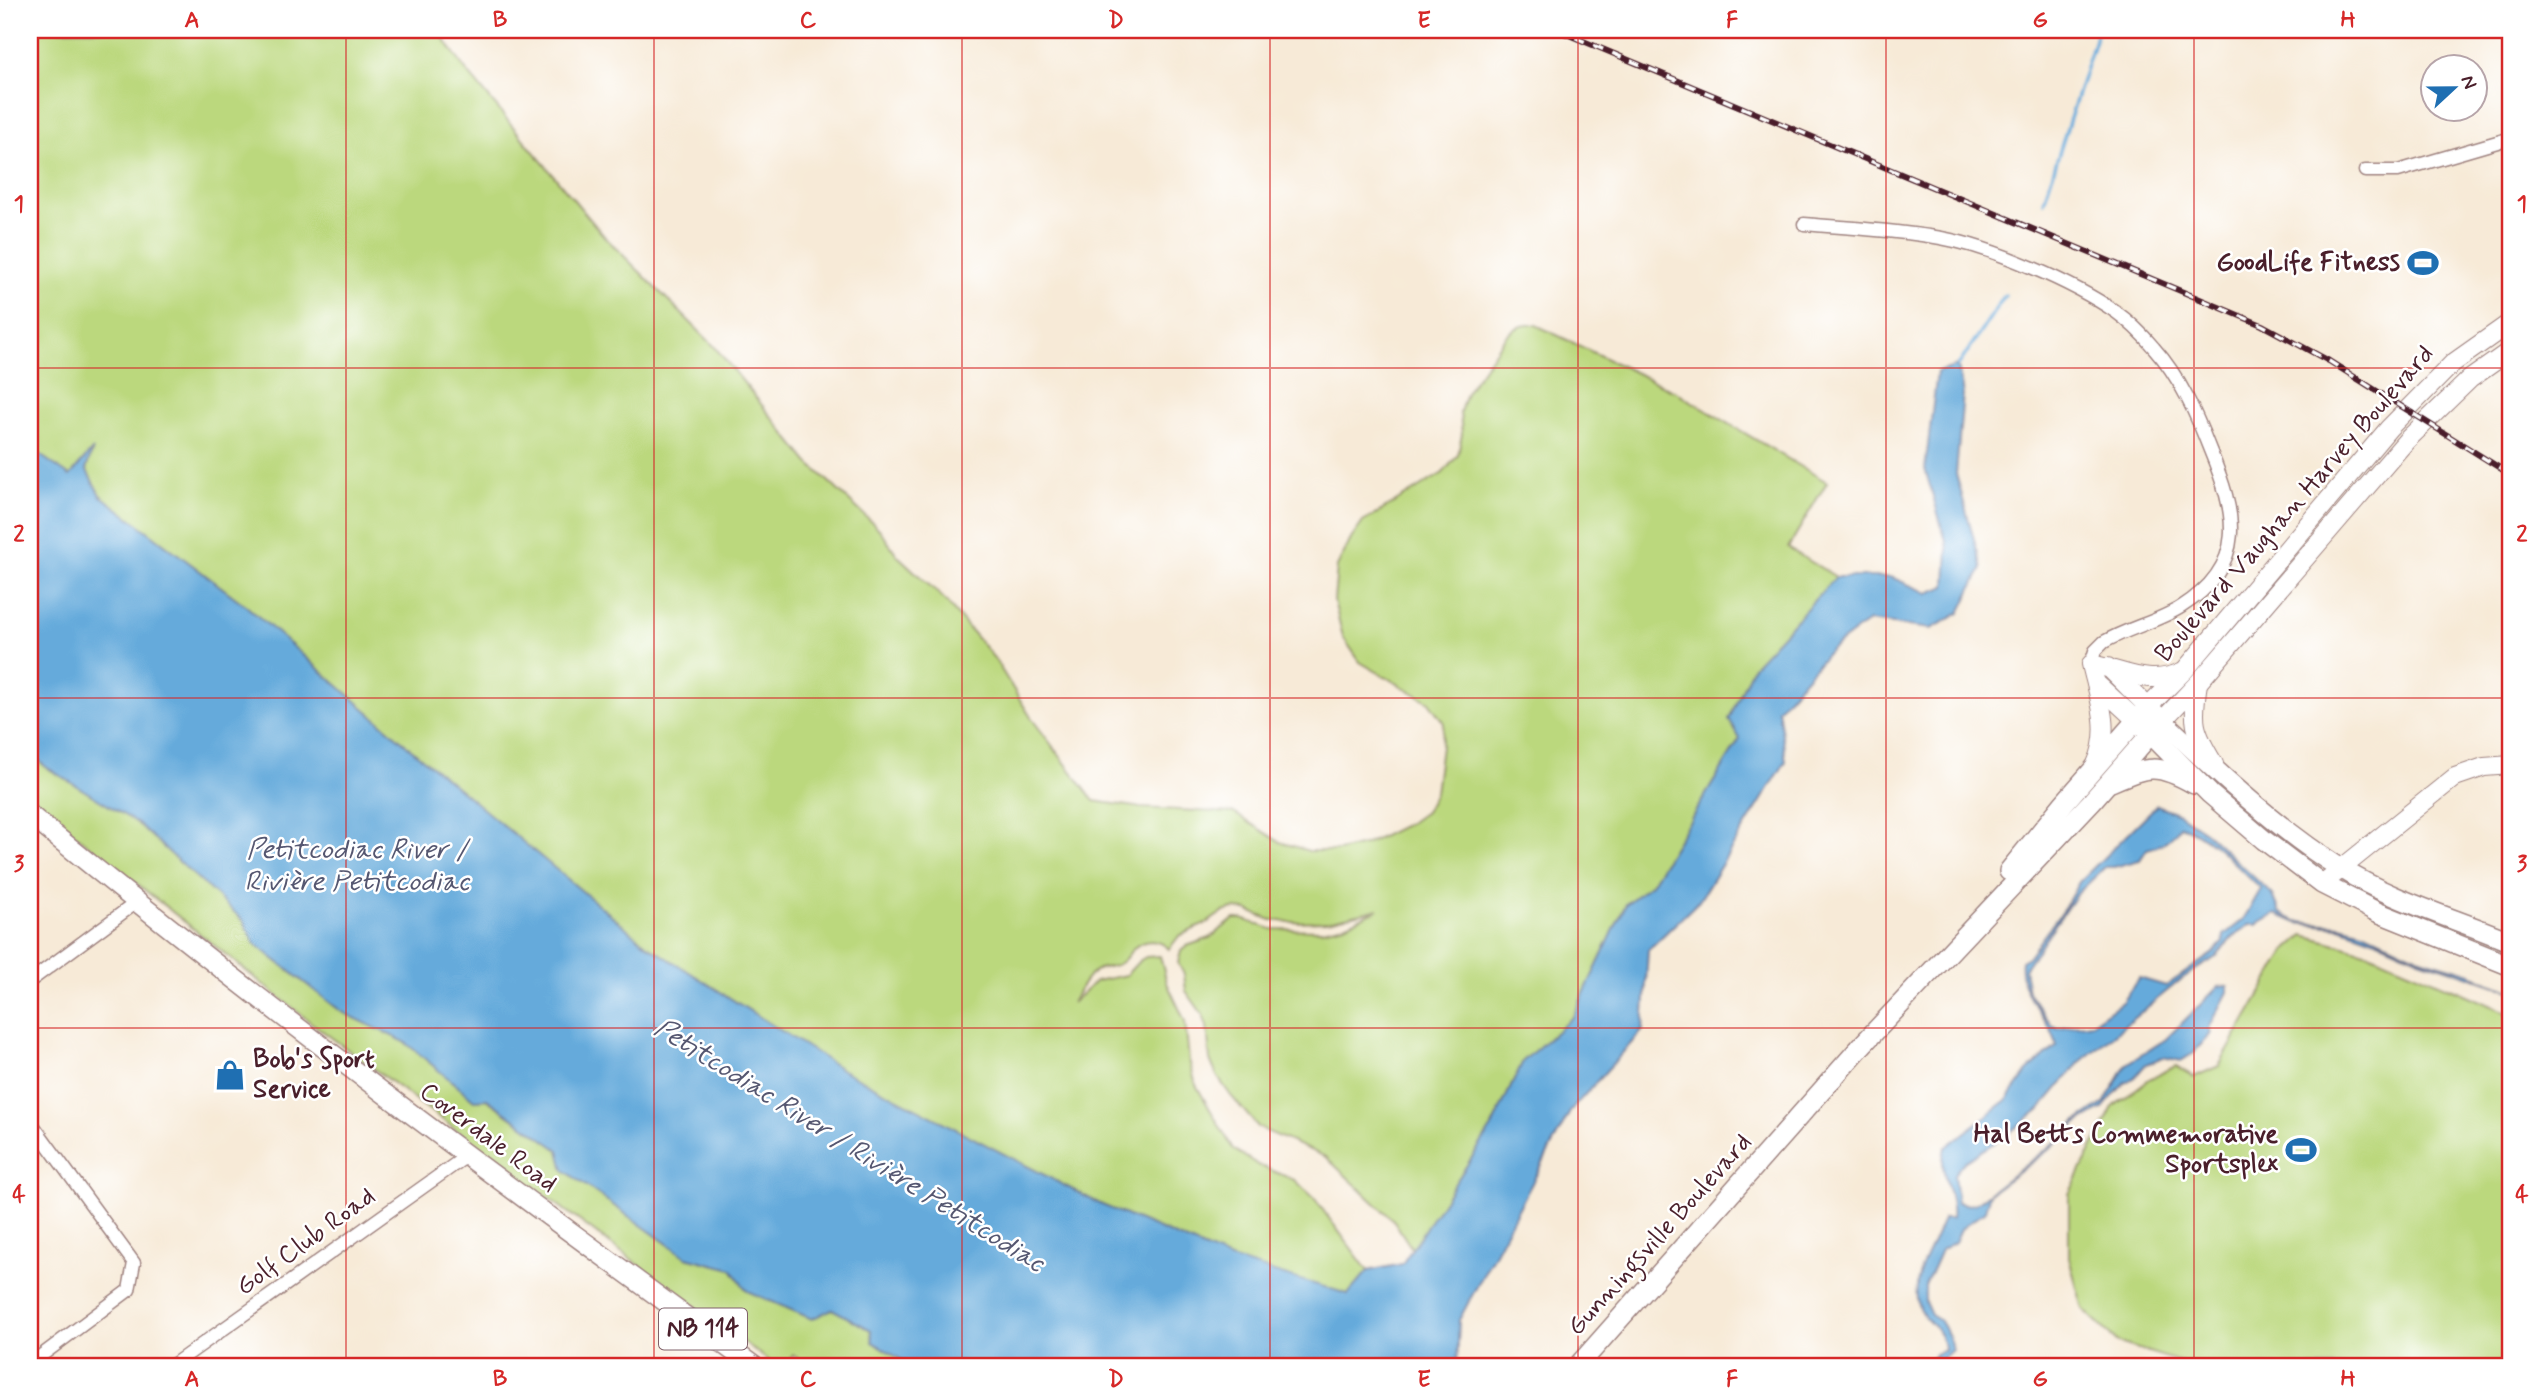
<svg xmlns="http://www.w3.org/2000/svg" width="2541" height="1397" viewBox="0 0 2541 1397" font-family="Mynerve,sans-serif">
<rect width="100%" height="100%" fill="#fff"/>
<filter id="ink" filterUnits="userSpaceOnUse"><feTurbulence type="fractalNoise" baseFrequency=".0143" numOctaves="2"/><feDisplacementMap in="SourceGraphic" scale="14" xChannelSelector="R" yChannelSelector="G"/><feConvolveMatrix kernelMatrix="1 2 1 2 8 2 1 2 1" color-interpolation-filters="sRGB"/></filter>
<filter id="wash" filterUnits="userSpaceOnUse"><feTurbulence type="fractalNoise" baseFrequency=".00686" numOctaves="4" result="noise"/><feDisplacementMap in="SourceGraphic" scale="28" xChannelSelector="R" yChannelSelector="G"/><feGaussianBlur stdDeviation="1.57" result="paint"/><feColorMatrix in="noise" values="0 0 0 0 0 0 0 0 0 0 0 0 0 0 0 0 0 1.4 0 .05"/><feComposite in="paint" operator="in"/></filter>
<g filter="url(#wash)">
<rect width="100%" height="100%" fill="#f7ead7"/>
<g fill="#bbd87d" stroke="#827c54" stroke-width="2">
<path d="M 30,30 L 438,30 L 465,69 L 604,236 L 714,346 L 808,462 L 879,529 L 898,556 L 943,598 L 994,658 L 1032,719 L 1094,801 L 1142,808 L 1234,813 L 1280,842 L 1309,851 L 1339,851 L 1367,844 L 1411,822 L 1425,812 L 1435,793 L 1444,723 L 1429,702 L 1360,662 L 1343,637 L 1334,601 L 1337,567 L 1351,539 L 1363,522 L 1443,473 L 1458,455 L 1462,434 L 1460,412 L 1466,393 L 1506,336 C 1516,327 1523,324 1536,325 L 1674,391 L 1827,482 L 1788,548 L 1836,577 L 1753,666 L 1729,719 L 1740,739 L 1651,884 L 1626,904 L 1573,1017 L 1523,1061 L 1492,1127 L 1412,1249 L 1394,1221 L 1326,1157 L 1259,1128 L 1231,1096 L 1217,1076 L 1210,1060 L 1207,1026 L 1203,1015 L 1186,991 L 1184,974 L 1178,963 L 1181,951 L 1187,946 L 1210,938 L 1234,919 L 1242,919 L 1271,929 L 1322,930 L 1345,925 L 1379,909 L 1328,921 L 1289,922 L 1271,920 L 1246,910 L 1234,909 L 1223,912 L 1205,924 L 1179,936 L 1169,949 C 1161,940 1145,938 1135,947 C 1129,952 1127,959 1120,963 C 1113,967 1106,967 1099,969 C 1086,974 1078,992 1072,1003 L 1096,981 L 1126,975 L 1139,961 L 1146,957 L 1160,956 L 1167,983 L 1185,1021 L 1189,1060 L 1196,1085 L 1233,1149 L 1260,1166 L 1295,1180 L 1314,1198 L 1368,1271 L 1348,1295 L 1227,1258 L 1102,1205 L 844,1071 L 647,945 L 417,754 L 245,605 L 100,495 L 86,469 L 92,451 L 70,476 L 30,448 Z"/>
<polygon points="30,753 46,767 137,823 244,921 254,943 342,1012 405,1042 474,1100 486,1099 559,1150 564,1170 686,1257 732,1269 747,1291 812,1319 831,1308 871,1330 873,1342 913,1367 810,1367 793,1355 784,1367 777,1367 309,1021 62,824 30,797"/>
<polygon points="2304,935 2369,953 2511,1014 2511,1367 2197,1367 2119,1343 2083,1309 2069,1258 2069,1194 2113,1107 2149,1079 2176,1066 2194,1077 2219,1066 2285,952"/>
</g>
<g fill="#65aadb" stroke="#586483" stroke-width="2" fill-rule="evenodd">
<polygon points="1958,366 1963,394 1956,474 1982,568 1960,613 1931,629 1869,621 1830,650 1778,709 1786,761 1699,901 1648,950 1643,1030 1571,1110 1459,1320 1457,1367 913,1367 873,1342 871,1330 832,1309 812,1319 747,1291 732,1269 686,1257 564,1170 559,1150 487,1099 474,1100 405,1042 342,1012 254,943 244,921 137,823 46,767 30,753 30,448 70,476 93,449 86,469 100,495 245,605 417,754 647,945 844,1071 1102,1205 1227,1258 1348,1294 1368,1271 1402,1264 1492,1127 1523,1061 1573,1017 1626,904 1651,884 1740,739 1729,719 1753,666 1836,577 1891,577 1928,593 1946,586 1948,548 1925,469 1937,372"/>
<path d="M 2157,805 L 2179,814 L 2203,830 L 2273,895 L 2280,912 L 2296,922 L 2340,925 L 2363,931 L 2418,957 L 2471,973 L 2482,980 L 2511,990 L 2420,959 L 2379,941 L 2340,927 L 2297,923 L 2276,914 L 2257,925 L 2249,925 L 2231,939 L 2216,957 L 2183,978 L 2080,1062 L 2040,1109 L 2005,1136 L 1964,1162 L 1954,1174 L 1957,1202 L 1969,1205 L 1976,1203 L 2057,1141 L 2077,1121 L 2104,1103 L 2127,1064 L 2166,1039 L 2218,987 L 2228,986 L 2228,992 L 2209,1028 L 2211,1034 L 2192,1054 L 2181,1061 L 2163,1057 L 2146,1064 L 2134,1078 L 2124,1083 L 2103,1108 L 2079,1122 L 2047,1151 L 1990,1193 L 1985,1211 L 1961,1229 L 1955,1242 L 1941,1250 L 1925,1286 L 1925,1302 L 1931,1315 L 1939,1320 L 1949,1336 L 1952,1350 L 1933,1367 L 1928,1367 L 1935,1354 L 1944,1350 C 1943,1326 1923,1323 1918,1305 C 1912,1280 1925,1258 1935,1238 C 1939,1231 1939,1225 1944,1218 L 1952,1218 C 1955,1193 1937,1173 1945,1148 L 2007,1100 L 2028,1071 L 2057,1046 C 2050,1015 2017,996 2021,961 L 2028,957 L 2065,907 L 2079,882 ZM 2180,826 C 2213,836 2236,867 2261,889 L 2243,920 L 2224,935 L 2223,942 L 2213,953 L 2166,986 L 2139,978 L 2122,1002 L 2092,1023 L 2057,1028 L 2052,1025 L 2028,992 L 2024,969 L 2076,895 L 2105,867 L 2114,867 L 2140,860 L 2147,849 C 2162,846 2171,839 2180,826 Z"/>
</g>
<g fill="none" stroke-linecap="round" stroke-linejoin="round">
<g stroke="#65aadb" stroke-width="3.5">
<polyline points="2245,30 2264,37 2278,39 2289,30"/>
<polyline points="2044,201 2098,30"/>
<polyline points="1958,366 2005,295"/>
</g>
</g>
</g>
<g filter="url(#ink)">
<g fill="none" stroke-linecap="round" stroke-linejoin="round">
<g stroke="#a08481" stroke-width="15">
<g id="street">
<polyline points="2365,171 2398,171 2511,138"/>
<path d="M 1804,224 C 1850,228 1896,230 1941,238 C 1992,247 2074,283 2116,312 C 2130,322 2143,335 2154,348 C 2180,377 2196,414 2210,450 C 2236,513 2249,564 2181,607 C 2157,622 2128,628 2104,642 L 2095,651 L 2091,664"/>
<polyline points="30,981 137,902"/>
<polyline points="30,1121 134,1263 129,1290 30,1364"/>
<polyline points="170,1367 468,1155"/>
</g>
</g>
<g stroke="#a08481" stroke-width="20">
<g id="secondary">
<polyline points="2108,667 2148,707 2184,671 2389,428 2453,363 2511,322"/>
<polyline points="2096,683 2136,720"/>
<path d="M 2198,683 C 2192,722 2193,730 2214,764"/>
<polyline points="2162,721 2198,683 2407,440 2470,379 2511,350"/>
<path d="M 2096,764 C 2112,730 2099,699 2091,664 C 2123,670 2149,687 2181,672"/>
<polyline points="2322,884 2455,777 2484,767 2511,765"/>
</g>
</g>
<g stroke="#a08481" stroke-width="22">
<g id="primary">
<polyline points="2142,725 2210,794 2264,840 2322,884 2377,912 2511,966"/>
<path d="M 2111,782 C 2148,766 2157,763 2194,784"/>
<path d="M 30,815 C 264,1008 509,1188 755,1367"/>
<path d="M 2009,871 L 2064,803 L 2148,707 C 2206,762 2273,826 2340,868 C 2392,901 2455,918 2511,942"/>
<polyline points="1577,1367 1864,1043 2092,801 2162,721"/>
</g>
</g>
<use href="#street" stroke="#fff" stroke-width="12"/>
<use href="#secondary" stroke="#fff" stroke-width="18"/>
<use href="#primary" stroke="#fff" stroke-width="19"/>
<g stroke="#4a1f2b" stroke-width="6">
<polyline id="rail" points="1557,30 2262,325 2329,361 2511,475"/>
</g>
<use href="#rail" stroke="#fff" stroke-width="3.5" stroke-dasharray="10" stroke-linecap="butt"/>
</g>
</g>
<path fill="none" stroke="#d62828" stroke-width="2" stroke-opacity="0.55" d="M 346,30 L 346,1367M 654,30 L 654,1367M 962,30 L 962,1367M 1270,30 L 1270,1367M 1578,30 L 1578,1367M 1886,30 L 1886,1367M 2194,30 L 2194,1367M 30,368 L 2511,368M 30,698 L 2511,698M 30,1028 L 2511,1028"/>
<defs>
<g id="stadium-bare" transform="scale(2.415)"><path d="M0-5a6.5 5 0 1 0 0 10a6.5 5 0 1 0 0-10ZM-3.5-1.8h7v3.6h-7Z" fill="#1f6fb2" stroke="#fff" stroke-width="2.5" paint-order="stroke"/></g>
<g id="shop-bare" transform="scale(2.415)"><path d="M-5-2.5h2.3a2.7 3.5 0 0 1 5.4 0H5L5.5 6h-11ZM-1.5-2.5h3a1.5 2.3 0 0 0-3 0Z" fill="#1f6fb2" stroke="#fff" stroke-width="2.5" paint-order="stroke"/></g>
</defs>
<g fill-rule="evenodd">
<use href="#stadium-bare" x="2423" y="263"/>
<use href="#shop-bare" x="230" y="1075"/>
<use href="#stadium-bare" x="2301" y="1150"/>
</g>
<g text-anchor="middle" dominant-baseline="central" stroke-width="5" stroke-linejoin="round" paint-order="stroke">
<rect fill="#fff" stroke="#80626b" stroke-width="2" x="659" y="1308.5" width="88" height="41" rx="5"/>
<g font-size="24" font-weight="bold" fill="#4a1f2b">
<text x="703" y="1329">NB 114</text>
</g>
<g font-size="26" font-weight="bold" fill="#4a1f2b" stroke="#fff" text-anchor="end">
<text x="2400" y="263">GoodLife Fitness</text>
<text x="253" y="1060" text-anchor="start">Bob's Sport<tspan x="253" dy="30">Service</tspan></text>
<text x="2278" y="1135">Hal Betts Commemorative<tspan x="2278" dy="30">Sportsplex</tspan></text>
</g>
<g font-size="26" fill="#4a1f2b" stroke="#fff">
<text transform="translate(2295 504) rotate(-49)">Boulevard Vaughan Harvey Boulevard</text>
<text transform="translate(488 1138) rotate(37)">Coverdale Road</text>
<text transform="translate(1660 1235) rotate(-48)">Gunningsville Boulevard</text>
<text transform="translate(306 1242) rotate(-36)">Golf Club Road</text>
</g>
<g font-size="28" font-style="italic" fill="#555771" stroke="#fff">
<text x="357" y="850">Petitcodiac River /<tspan x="357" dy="32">Rivière Petitcodiac</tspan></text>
<text transform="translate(849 1146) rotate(32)">Petitcodiac River / Rivière Petitcodiac</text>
</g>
</g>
<rect width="2541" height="1397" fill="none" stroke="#fff" stroke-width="77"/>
<g transform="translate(2454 88) rotate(68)"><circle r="33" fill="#ffffff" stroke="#b7a5aa" stroke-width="2"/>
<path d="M0-5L12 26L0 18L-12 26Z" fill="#1f6fb2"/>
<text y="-10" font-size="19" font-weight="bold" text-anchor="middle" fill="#4a1f2b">N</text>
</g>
<rect x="38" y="38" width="2464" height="1320" fill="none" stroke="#d62828" stroke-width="2.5"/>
<g font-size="23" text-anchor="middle" font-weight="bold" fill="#d62828">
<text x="192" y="27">A</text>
<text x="500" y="27">B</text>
<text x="808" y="27">C</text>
<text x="1116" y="27">D</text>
<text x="1424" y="27">E</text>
<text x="1732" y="27">F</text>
<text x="2040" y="27">G</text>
<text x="2348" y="27">H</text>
<text x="19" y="211">1</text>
<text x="2522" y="211">1</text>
<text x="19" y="541">2</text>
<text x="2522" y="541">2</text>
<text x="19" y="871">3</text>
<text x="2522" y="871">3</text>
<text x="19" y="1201">4</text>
<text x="2522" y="1201">4</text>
<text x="192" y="1386">A</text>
<text x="500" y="1386">B</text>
<text x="808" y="1386">C</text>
<text x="1116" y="1386">D</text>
<text x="1424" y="1386">E</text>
<text x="1732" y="1386">F</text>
<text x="2040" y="1386">G</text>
<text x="2348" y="1386">H</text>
</g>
</svg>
